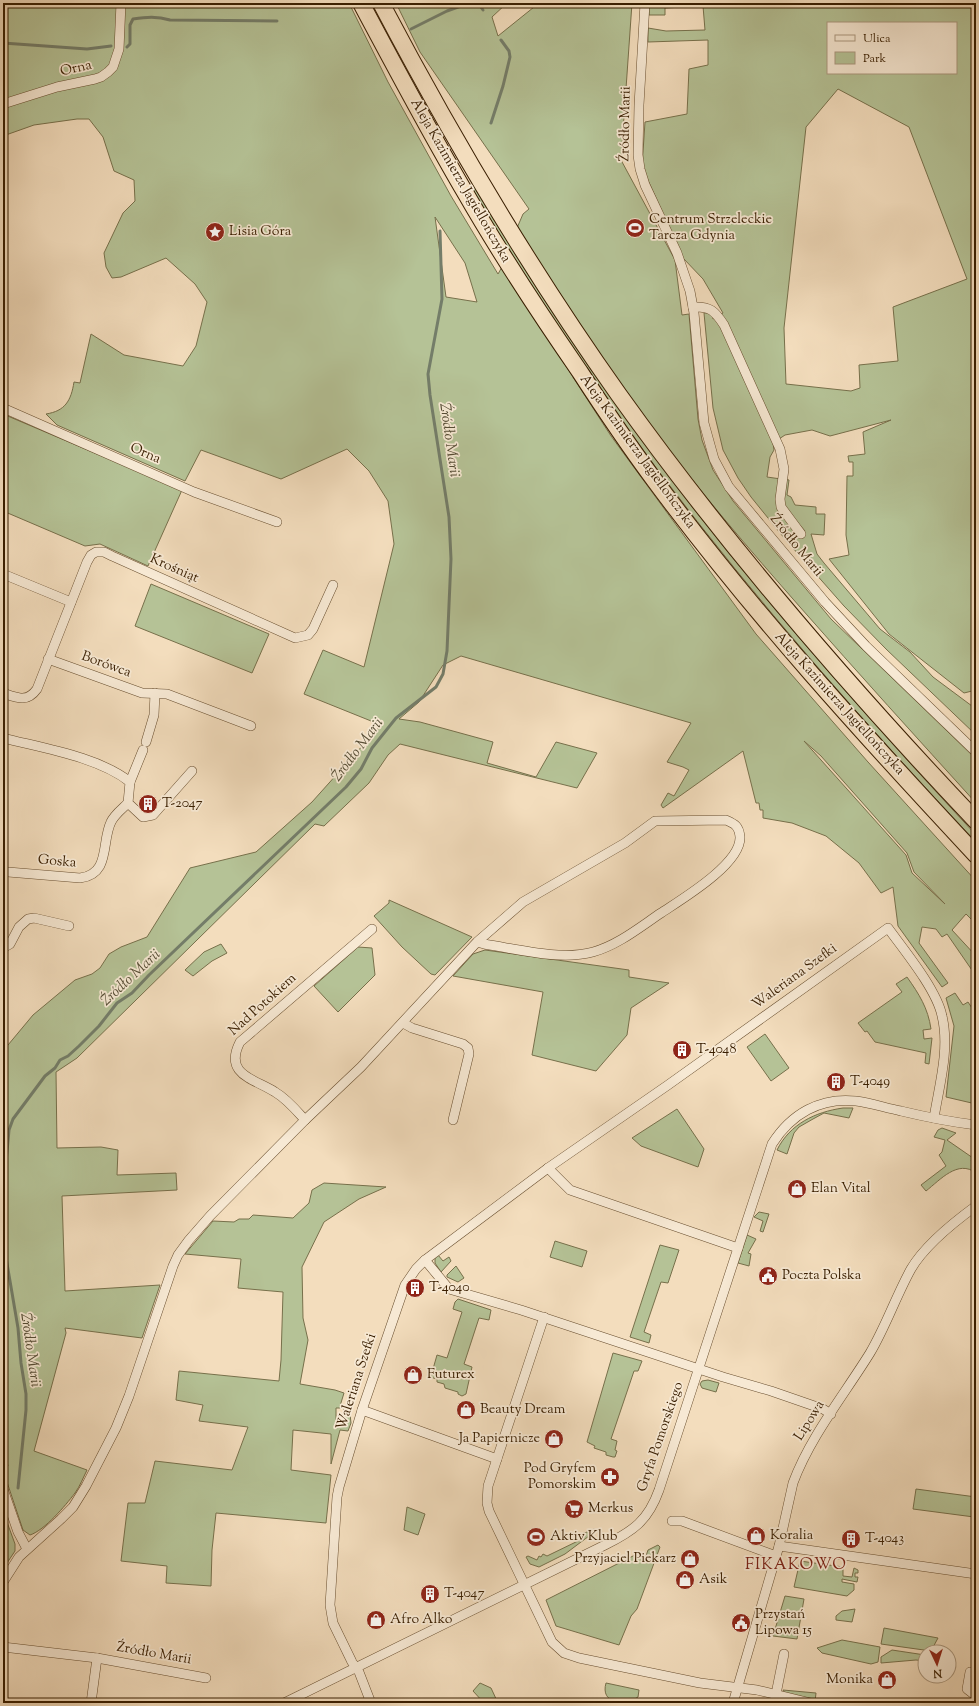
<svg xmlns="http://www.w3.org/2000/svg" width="979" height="1706" viewBox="0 0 979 1706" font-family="'Sorts Mill Goudy',serif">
<rect width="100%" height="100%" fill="#f3ddbd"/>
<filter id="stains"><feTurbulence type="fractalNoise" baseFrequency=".005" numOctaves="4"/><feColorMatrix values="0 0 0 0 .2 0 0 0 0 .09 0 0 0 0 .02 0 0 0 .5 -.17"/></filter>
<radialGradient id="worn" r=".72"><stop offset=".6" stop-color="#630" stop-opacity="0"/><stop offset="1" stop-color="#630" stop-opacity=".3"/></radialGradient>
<g fill="#b5c296" stroke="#77704b" fill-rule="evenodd">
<path d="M 3,3 L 349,3 L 388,82 L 451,196 L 498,274 L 502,267 L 611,436 L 756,634 L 868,762 L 976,881 L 976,924 L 966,914 L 952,930 L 976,956 L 976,976 L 947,934 L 942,937 L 936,929 L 922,927 L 919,943 L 948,983 L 942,987 L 898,926 L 893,887 L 881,893 L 859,863 L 826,836 L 792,823 L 763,818 L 763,810 L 760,810 L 759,803 L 756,803 L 743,751 L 663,808 L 661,805 L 668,793 L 674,796 L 689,770 L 683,767 L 667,762 L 691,723 L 461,656 L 443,665 L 419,702 L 399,719 L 420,722 L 493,742 L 487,763 L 536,777 L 556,742 L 597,753 L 577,788 L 400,744 L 388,755 L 369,783 L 324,826 L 315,824 L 77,1058 L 56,1072 L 57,1148 L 101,1147 L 118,1150 L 117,1175 L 176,1173 L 177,1190 L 62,1196 L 65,1291 L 160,1285 L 142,1338 L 65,1328 L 66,1333 L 34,1451 L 87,1470 C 83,1478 80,1486 75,1493 C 65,1506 45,1530 30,1535 L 23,1530 L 3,1470 L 8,1466 L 3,1445 L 3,1051 L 33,1015 L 75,980 L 92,974 L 100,968 L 109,954 L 121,947 L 147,937 L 190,868 L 256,852 L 312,802 L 381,725 L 304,694 L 323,650 L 364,667 L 394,544 L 388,501 L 369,471 L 347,449 L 281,479 L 201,450 L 185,481 L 57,425 L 46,414 C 65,411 71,401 74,382 L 80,383 L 91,334 L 124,355 L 183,366 L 196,346 L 207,302 L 195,284 L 166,258 L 121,277 L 112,278 L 106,267 L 104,253 L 123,213 L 135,201 L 134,180 L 114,171 L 103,137 L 89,119 L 77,119 L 34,125 L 3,136 ZM 435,217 L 465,263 L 477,302 L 446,297 ZM 804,741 L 821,756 L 907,853 L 914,872 L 945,904 L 912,873 L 906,855 Z"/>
<path d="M 396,3 L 507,3 L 492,17 L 498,36 L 539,3 L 632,3 L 621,160 L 675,260 L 682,315 L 689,314 L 698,419 L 702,440 L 713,470 L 733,501 L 831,619 L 976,759 L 976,803 C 917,738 858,673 800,607 C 749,549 698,490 652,427 C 604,363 561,295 517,228 L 523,214 L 529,209 L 420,52 Z"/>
<path d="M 649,3 L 976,3 L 976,690 L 964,693 L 889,634 L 829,559 L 849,555 L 846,535 L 847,476 L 853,476 L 853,462 L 849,462 L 848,456 L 865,454 L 863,432 L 891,420 L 830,436 L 812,430 L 785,435 L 773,443 L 774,450 L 770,457 L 767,477 L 781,479 L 778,501 L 800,535 L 805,531 L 784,507 L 785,479 L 789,480 L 787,495 L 791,497 L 795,505 L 816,507 L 816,514 L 825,514 L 824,535 L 811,534 L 817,554 L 824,563 L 880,629 L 910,652 L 933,677 L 976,709 L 976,735 L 886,649 L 844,606 L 785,539 L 751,497 L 738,478 L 723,450 L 713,408 L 704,313 L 712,312 L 713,319 L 723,313 L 703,279 L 683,258 L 642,167 L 645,122 L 687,114 L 689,69 L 708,65 L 708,40 L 648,42 L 648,28 L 666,31 L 705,30 L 703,6 L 665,8 L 665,15 L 649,15 ZM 828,23 L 956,23 L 956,73 L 828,73 ZM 838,89 L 909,127 L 967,279 L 893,307 L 898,361 L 859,365 L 860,388 L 851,391 L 786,384 L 784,328 L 806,127 Z"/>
<path d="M 475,187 C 537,281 595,378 663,468 C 759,597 867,717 976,835 L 976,842 C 865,724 758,603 660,473 C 592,382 531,286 471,190 Z"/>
<polygon points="3,414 182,490 148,566 100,544 85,546 3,511"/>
<polygon points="151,584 269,634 252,673 135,626"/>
<polygon points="389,900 472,937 435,975 431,974 402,947 374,916 389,903"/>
<polygon points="221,944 227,953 212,961 193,976 185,970 204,952"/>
<polygon points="358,947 372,948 375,975 338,1012 314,986"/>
<polygon points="485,950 629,970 629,977 669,983 631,1008 627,1035 596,1071 532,1055 543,992 453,976 473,954"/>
<path d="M 907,977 C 919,994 928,1008 931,1029 L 923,1030 L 924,1039 L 932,1038 L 929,1064 L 925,1063 L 926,1053 L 875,1042 L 867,1031 L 865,1032 L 858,1023 L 902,992 L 896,984 Z"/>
<polygon points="955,993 963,1005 968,1002 976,1014 976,1104 946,1097 954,1026 946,998"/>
<polygon points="765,1034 789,1068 771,1081 747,1047"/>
<path d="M 843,1108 L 853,1108 L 849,1118 L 824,1113 L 813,1119 L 799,1127 L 794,1133 L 787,1154 L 777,1150 C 790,1124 815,1112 843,1108 Z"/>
<polygon points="677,1109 704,1149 698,1167 641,1146 632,1138"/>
<path d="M 942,1128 L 956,1133 L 947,1140 L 973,1158 L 971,1161 L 976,1166 L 976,1173 C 958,1159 940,1180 926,1191 L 921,1185 L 946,1166 L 939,1155 L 942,1152 L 945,1140 L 934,1137 L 938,1130 Z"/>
<polygon points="324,1183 386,1187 359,1199 324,1222 302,1267 303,1318 308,1340 300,1384 335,1390 344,1393 340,1406 346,1409 344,1411 343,1408 336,1408 336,1420 343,1421 343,1414 350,1414 351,1423 348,1431 340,1430 331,1464 331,1434 293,1430 291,1470 331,1475 326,1523 216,1513 212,1550 211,1586 166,1583 167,1566 121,1561 128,1503 145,1503 155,1461 232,1470 248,1427 199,1421 203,1405 176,1400 179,1371 279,1381 281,1360 283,1292 238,1288 241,1259 185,1254 213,1221 234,1222 239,1219 249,1219 253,1215 293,1218 309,1203 312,1190"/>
<polygon points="759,1212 769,1214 763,1232 760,1231 763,1221 754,1217"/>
<polygon points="747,1235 756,1239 748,1253 751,1254 749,1266 738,1263"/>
<polygon points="555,1241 587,1251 582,1267 550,1257"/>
<polygon points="660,1245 679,1250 668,1283 661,1282 644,1332 651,1335 649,1343 630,1337"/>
<polygon points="438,1255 443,1261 449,1257 451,1261 441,1272 435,1263 435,1258"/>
<polygon points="456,1266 464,1278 458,1282 447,1277 447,1275"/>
<polygon points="458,1299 491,1310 489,1320 479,1318 464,1364 472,1367 466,1394 462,1396 458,1394 458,1392 445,1388 444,1384 437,1382 437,1379 430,1377 429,1373 430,1368 433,1369 437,1355 447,1358 462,1312 453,1309 455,1302"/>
<polygon points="613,1353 642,1361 638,1371 634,1371 611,1439 617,1441 615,1450 617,1451 615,1457 613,1457 606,1455 606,1452 594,1448 595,1446 587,1442"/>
<polygon points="708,1380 719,1383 716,1392 702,1388 700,1384 702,1381"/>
<polygon points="916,1489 976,1497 974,1517 913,1509"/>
<polygon points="407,1507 425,1514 418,1535 404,1530"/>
<polygon points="3,1511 15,1544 15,1551 3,1569"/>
<polygon points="594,1529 597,1530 565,1554 539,1567 530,1564 526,1557 528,1556 537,1560 539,1556 541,1557 543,1554 547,1556 580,1540 582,1534"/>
<polygon points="658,1545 660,1547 637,1609 631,1616 619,1645 556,1626 546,1600 635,1555 645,1559 648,1550"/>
<polygon points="800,1561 843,1567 843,1576 852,1577 854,1568 858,1570 858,1573 855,1573 855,1577 858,1577 857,1582 842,1579 842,1582 854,1584 854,1590 847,1596 794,1587"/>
<polygon points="785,1596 804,1599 797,1639 773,1636"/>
<polygon points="855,1609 852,1622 836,1620 836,1616 842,1611"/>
<polygon points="884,1628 938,1638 931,1651 881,1644"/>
<polygon points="842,1640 880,1647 878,1662 871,1664 822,1653 817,1648"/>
<polygon points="892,1650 925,1655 925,1661 916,1660 881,1663 881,1657"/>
<polygon points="480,1683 491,1688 498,1703 484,1703 473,1691"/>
<path d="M 606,1683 L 639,1690 L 638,1697 C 624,1706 600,1704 606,1683 Z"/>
<polygon points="783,1690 816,1693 815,1702 785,1694"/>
</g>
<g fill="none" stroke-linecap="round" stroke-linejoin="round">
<g stroke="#747d69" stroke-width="3">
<polyline points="478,3 483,10"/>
<polyline points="411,29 447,11 469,3"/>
<polyline points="3,43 87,49 111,46"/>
<path d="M 127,47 L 130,44 L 130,25 L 133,19 C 146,17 157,16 170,20 L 277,21"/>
<polyline points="491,123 503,86 510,57 509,51 501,40"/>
<polyline points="3,1194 9,1130 13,1119 45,1076 55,1068 60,1060 68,1056 79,1046 99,1026 117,1003 132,993 149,975 346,787 361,769 372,748 396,718 436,687 443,674 447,651 451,559 449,517 430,395 428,374 442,299 440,231"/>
<polyline points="3,1240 18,1328 21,1363 26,1394 26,1410 18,1488"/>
<polyline points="3,1527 4,1524"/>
<polyline points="5,1656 6,1703"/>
</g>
<g stroke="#684e2f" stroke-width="10">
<g id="minor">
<polyline points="645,3 639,105 638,155 640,169 645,185 677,253 690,291 694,313 704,423 714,459 729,487 825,602 866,646 976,752"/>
<polyline points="3,104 57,87 95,79 101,77 108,72 113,67 119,49 121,3"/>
<path d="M 693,307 C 710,306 715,311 724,325 L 780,449 L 784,469 L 780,499 L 781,507 L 801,534"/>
<polyline points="3,408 194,492 277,522"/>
<polyline points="3,574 71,602"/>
<polyline points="48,659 142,693 167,694 251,726"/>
<path d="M 3,693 C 17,698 27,703 37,689 L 87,562 L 91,555 L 96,552 L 104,552 L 112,556 L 295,638 L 308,635 L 313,629 L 333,585"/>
<path d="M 3,738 C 42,748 99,757 130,782 L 128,803 L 143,817 L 153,815 L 192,771"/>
<polyline points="146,742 154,715 155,693"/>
<polyline points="130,782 143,750"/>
<path d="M 8,872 L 80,878 C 111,874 101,842 111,822 C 114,815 122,809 128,803"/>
<polyline points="3,948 10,944 19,927 28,919 34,918 69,926"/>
<polyline points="403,1023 412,1028 463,1044 468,1048 469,1054 453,1120"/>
<path d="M 305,1120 C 296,1110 287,1099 275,1092 C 255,1079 223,1075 240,1042 L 372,929"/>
<polyline points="548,1168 570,1190 738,1248"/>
<polyline points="425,1260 449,1289 521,1310 723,1377 771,1391 823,1409 831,1414"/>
<polyline points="544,1317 488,1486 487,1503 489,1511 552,1642 564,1653 579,1658 700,1683 757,1690 811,1703"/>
<polyline points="362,1410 497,1459"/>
<polyline points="3,1489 18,1532 27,1549"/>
<polyline points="672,1521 682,1521 776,1556"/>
<polyline points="779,1546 976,1574"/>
<path d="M 3,1582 L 19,1557 L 61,1519 L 73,1507 L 86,1486 L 116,1428 L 129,1396 L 173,1266 L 178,1255 L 189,1240 L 210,1216 L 305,1120 L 361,1067 L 477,942 L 523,902 L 625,843 L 655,821 L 726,820 C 735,824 739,826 740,837 C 741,864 682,899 661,913 C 640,927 618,945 593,952 C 560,961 517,949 484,944 L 477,942"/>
<polyline points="3,1647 97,1658 206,1678"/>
<polyline points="970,1672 967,1689 976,1696"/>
<polyline points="776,1694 784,1654"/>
<polyline points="91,1703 97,1658"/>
<path d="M 284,1703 L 605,1545 C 633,1531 648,1521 659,1490 L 772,1144 C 791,1114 820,1097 856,1101 C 871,1103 886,1108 901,1111 C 926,1117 951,1122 976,1125"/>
<path d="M 371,1703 L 359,1672 L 352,1662 L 333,1623 L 330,1605 L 337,1497 L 339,1487 L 362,1410 L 405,1285 L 416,1269 L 425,1260 L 548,1168 L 668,1085 L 888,928 C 904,950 937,990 942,1016 C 950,1049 939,1086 934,1118"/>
<path d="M 733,1703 L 779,1546 L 793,1483 C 810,1437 844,1395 870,1353 C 886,1326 896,1296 911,1269 C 925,1245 954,1222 976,1206"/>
</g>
</g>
<g stroke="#391e00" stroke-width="18">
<g id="motorway">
<path d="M 361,3 C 395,67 429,131 466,194 C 501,255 540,314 580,372 C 604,409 629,446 655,481 C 753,613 864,735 976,855"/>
<path d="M 381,3 C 452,138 531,271 619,395 C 727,546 849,687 976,821"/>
</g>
</g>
<use href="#minor" stroke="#f7e9d4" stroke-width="9"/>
<use href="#motorway" stroke="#f3ddbd" stroke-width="16"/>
</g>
<defs>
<g id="stadium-disc" transform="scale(1)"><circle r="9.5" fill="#8f2418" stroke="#f7e9d4"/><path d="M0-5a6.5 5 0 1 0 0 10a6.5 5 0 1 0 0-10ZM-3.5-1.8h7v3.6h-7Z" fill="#fff"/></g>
<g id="sight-disc" transform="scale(1)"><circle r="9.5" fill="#8f2418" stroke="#f7e9d4"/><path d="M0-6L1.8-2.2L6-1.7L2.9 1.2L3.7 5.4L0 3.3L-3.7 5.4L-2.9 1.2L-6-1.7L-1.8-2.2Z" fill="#fff"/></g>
<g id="building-disc" transform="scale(1)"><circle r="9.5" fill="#8f2418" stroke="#f7e9d4"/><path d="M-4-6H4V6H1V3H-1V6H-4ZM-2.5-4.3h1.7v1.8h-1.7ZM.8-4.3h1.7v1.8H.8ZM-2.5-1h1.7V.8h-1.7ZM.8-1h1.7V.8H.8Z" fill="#fff"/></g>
<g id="shop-disc" transform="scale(1)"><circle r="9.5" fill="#8f2418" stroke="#f7e9d4"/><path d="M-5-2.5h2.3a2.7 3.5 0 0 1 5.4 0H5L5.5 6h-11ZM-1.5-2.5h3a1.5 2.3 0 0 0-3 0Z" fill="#fff"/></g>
<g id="civic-disc" transform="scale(1)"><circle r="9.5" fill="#8f2418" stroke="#f7e9d4"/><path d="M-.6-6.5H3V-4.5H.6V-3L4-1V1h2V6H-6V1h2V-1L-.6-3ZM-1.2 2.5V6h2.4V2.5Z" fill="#fff"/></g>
<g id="pharmacy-disc" transform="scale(1)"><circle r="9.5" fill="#8f2418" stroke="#f7e9d4"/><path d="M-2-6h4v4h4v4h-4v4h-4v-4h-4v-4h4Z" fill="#fff"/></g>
<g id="supermarket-disc" transform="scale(1)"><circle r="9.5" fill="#8f2418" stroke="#f7e9d4"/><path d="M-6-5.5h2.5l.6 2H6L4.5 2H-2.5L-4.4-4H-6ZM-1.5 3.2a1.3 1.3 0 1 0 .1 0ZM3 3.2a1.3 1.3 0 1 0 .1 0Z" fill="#fff"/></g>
</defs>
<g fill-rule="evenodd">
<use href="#stadium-disc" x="635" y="228"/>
<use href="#sight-disc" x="215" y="232"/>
<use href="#building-disc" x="148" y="804"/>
<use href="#building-disc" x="682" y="1050"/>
<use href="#building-disc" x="836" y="1082"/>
<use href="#shop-disc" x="797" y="1189"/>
<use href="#civic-disc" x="768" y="1276"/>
<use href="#building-disc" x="415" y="1288"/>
<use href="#shop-disc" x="413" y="1375"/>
<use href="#shop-disc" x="466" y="1410"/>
<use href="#shop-disc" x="554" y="1439"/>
<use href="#pharmacy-disc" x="610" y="1477"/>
<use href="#supermarket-disc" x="574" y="1509"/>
<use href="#shop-disc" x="756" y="1536"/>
<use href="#stadium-disc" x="536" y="1537"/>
<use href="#building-disc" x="851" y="1539"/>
<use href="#shop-disc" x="690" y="1559"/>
<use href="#shop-disc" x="685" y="1580"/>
<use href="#building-disc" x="430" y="1594"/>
<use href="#shop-disc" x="376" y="1620"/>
<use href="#civic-disc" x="741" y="1623"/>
<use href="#shop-disc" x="887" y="1680"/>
</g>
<g text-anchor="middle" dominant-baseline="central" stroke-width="3.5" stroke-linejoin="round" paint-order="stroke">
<g font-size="14" fill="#391e00" stroke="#f7e9d4">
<text transform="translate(76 69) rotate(-13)">Orna</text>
<text transform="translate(626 124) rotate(-89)">Źródło Marii</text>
<text transform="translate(460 181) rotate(60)">Aleja Kazimierza Jagiellończyka</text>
<text transform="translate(637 452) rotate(54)">Aleja Kazimierza Jagiellończyka</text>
<text transform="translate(145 454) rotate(24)">Orna</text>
<text transform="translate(796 546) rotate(51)">Źródło Marii</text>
<text transform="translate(174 569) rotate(24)">Krośniąt</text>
<text transform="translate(106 665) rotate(20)">Borówca</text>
<text transform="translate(839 704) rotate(48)">Aleja Kazimierza Jagiellończyka</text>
<text transform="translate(57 862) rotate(5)">Goska</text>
<text transform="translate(795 977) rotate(-36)">Waleriana Szefki</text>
<text transform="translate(263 1005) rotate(-42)">Nad Potokiem</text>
<text transform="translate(357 1382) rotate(-72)">Waleriana Szefki</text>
<text transform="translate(810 1421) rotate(-58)">Lipowa</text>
<text transform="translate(661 1437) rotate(-71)">Gryfa Pomorskiego</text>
<text transform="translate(154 1654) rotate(10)">Źródło Marii</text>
</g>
<g font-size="14" fill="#391e00" stroke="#f7e9d4" text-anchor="start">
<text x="649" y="220">Centrum Strzeleckie<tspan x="649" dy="16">Tarcza Gdynia</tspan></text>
<text x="229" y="232">Lisia Góra</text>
<text x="162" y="804">T-2047</text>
<text x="696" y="1050">T-4048</text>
<text x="850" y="1082">T-4049</text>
<text x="811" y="1189">Elan Vital</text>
<text x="782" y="1276">Poczta Polska</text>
<text x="429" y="1288">T-4040</text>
<text x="427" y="1375">Futurex</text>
<text x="480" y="1410">Beauty Dream</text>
<text x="540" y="1439" text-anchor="end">Ja Papiernicze</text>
<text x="596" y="1469" text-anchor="end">Pod Gryfem<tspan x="596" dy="16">Pomorskim</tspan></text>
<text x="588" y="1509">Merkus</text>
<text x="770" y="1536">Koralia</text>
<text x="550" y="1537">Aktiv Klub</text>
<text x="865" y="1539">T-4043</text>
<text x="676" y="1559" text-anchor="end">Przyjaciel Piekarz</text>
<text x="699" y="1580">Asik</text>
<text x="444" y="1594">T-4047</text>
<text x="755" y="1615">Przystań<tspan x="755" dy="16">Lipowa 15</tspan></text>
<text x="390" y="1620">Afro Alko</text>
<text x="873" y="1680" text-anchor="end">Monika</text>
</g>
<g font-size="15" font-style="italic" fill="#564d35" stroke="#f7e9d4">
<text transform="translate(449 440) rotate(82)">Źródło Marii</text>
<text transform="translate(358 750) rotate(-53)">Źródło Marii</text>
<text transform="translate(131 978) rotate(-43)">Źródło Marii</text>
<text transform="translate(30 1350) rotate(82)">Źródło Marii</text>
</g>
<g font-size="16" letter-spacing="1" fill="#7a1f14" stroke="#f7e9d4">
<text x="796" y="1565">FIKAKOWO</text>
</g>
</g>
<rect width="979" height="1706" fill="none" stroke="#f3ddbd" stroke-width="16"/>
<rect x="4" y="4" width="971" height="1698" fill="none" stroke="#391e00" stroke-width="2"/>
<rect x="8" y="8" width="963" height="1690" fill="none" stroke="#391e00"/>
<rect x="827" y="22" width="130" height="52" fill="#f7e9d4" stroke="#ab987f"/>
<rect x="835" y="35" width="20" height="6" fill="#f7e9d4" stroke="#ab987f"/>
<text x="863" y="42" font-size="12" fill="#391e00">Ulica</text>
<rect x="835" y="52" width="20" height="12" fill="#b5c296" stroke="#ab987f"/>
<text x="863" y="62" font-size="12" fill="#391e00">Park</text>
<g transform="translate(937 1664) rotate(176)"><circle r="19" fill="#f7e9d4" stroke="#ab987f"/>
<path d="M0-3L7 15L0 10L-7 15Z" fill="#8f2418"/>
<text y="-6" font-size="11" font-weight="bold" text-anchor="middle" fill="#391e00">N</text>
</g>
<rect width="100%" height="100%" filter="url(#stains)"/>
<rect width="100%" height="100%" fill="url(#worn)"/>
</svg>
